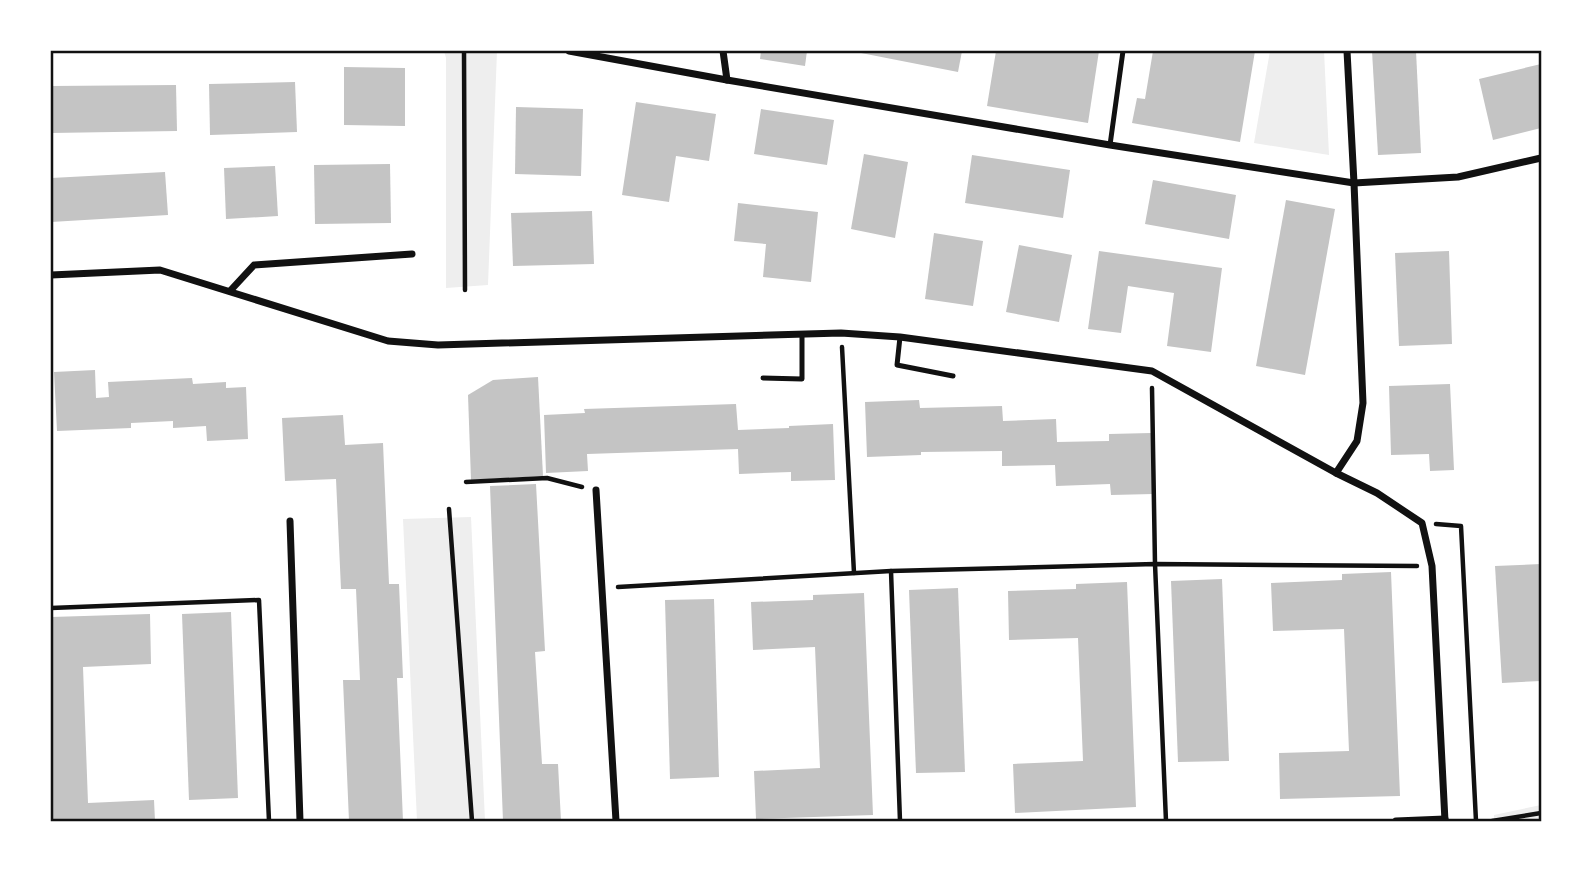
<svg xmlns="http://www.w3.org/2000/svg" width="1592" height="872" viewBox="0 0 1592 872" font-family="Quicksand,sans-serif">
<rect width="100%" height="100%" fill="#fff"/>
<g fill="#eee">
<polygon points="444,51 497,51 488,285 446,288 446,58"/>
<polygon points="1270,51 1324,51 1329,155 1254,143"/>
<polygon points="471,517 485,821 417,821 403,519"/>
<polygon points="1541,805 1541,821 1494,821 1494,815"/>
</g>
<g fill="#c4c4c4">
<polygon points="761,51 807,51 805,66 760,59"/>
<polygon points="862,51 962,51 958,72 861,53"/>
<polygon points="996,51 1099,51 1088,123 987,106"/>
<polygon points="1153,51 1255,51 1240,142 1132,123 1137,98 1145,99"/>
<polygon points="1372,51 1416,51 1421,153 1378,155"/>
<polygon points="1541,64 1541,128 1493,140 1479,79"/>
<polygon points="344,67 405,68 405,126 344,125"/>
<polygon points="295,82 297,132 210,135 209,84"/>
<polygon points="176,85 177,131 51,133 51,86"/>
<polygon points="636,102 716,114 709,161 676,156 669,202 622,195"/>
<polygon points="516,107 583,109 581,176 515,174"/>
<polygon points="761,109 834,120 827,165 754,154"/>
<polygon points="864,154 908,162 895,238 851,229"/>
<polygon points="972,155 1070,170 1063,218 965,203"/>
<polygon points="390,164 391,223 315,224 314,165"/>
<polygon points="275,166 278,216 226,219 224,168"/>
<polygon points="165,172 168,215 51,222 51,178"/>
<polygon points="1153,180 1236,195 1229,239 1145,224"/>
<polygon points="1286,200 1335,209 1305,375 1256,366"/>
<polygon points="738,203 818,212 811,282 763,277 766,244 734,241"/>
<polygon points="592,211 594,264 513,266 511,213"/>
<polygon points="934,233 983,241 973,306 925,299"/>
<polygon points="1019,245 1072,255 1059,322 1006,312"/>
<polygon points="1099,251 1222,268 1211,352 1167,346 1174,293 1128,286 1121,333 1088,329"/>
<polygon points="1449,251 1452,344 1399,346 1395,253"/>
<polygon points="95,370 96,398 109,397 108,382 192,378 193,384 226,382 226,388 246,387 248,439 207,441 206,426 173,428 173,421 131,423 131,428 57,431 54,372"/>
<polygon points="538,377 543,476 471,480 468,395 493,380"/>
<polygon points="1450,384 1454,470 1430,471 1429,454 1391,455 1389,386"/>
<polygon points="919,400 920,408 1002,406 1003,421 1056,419 1057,442 1109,441 1109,434 1151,433 1153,494 1111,495 1110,484 1056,486 1055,465 1002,466 1002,451 921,452 921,455 867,457 865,402"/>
<polygon points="736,404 738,430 789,428 789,426 833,424 835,480 791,481 791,472 739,474 738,449 587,454 588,471 546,473 544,415 585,413 584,409"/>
<polygon points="343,415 345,445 383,443 389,584 399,584 403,678 397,678 403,821 349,821 343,680 360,680 356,589 341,589 336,479 285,481 282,418"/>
<polygon points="536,484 545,651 535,652 542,764 558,764 561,821 503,821 490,486"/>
<polygon points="1541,564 1541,681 1502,683 1495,566"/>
<polygon points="1391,572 1400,796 1280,799 1279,753 1349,751 1344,629 1273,631 1271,583 1342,580 1342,574"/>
<polygon points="1222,579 1229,761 1178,762 1171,581"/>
<polygon points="1127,582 1136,807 1015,813 1013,764 1083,761 1078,638 1009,640 1008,591 1076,589 1076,584"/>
<polygon points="958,588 965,772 916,773 909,590"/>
<polygon points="864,593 873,815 756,819 754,771 820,768 815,647 753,650 751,602 813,600 813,595"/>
<polygon points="714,599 719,777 670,779 665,600"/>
<polygon points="231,612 238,798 189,800 182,614"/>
<polygon points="150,614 151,664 83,667 88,803 154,800 155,821 51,821 51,617"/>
</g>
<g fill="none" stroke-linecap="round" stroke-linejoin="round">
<g stroke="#111" stroke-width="4.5">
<polyline points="464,51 465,290"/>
<polyline points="842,347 854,573"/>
<polyline points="1152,388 1155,564 1166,821"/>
<polyline points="466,482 547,478 582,487"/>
<polyline points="449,509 472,821"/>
<polyline points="1436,524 1461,526 1476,821"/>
<polyline points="891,571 900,821"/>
<polyline points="618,587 891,571 1155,564 1417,566"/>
<polyline points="51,608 259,600 269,821"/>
<polyline points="1492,821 1541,813"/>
</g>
<g stroke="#111" stroke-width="5">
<polyline points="1110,145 1123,51"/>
<polyline points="900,337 897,365 953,376"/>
<polyline points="763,378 802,379 802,334"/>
</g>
<g stroke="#111" stroke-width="7">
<polyline points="569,51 727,80 1110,145 1354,183 1458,177 1541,158"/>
<polyline points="723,51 727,80"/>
<polyline points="51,275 160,270 388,341 438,345 841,333 900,337 1152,371 1336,473 1357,441 1363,403 1354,183 1347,51"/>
<polyline points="230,291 254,265 412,254"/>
<polyline points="1336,473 1377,493 1422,523 1432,566 1445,821"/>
<polyline points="596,490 616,821"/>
<polyline points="290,521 300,821"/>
<polyline points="1396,821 1445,819"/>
</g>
</g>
<rect width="1592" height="872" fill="none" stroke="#ffffff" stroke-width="105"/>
<rect x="52" y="52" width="1488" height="768" fill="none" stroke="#111" stroke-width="2.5"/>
</svg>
